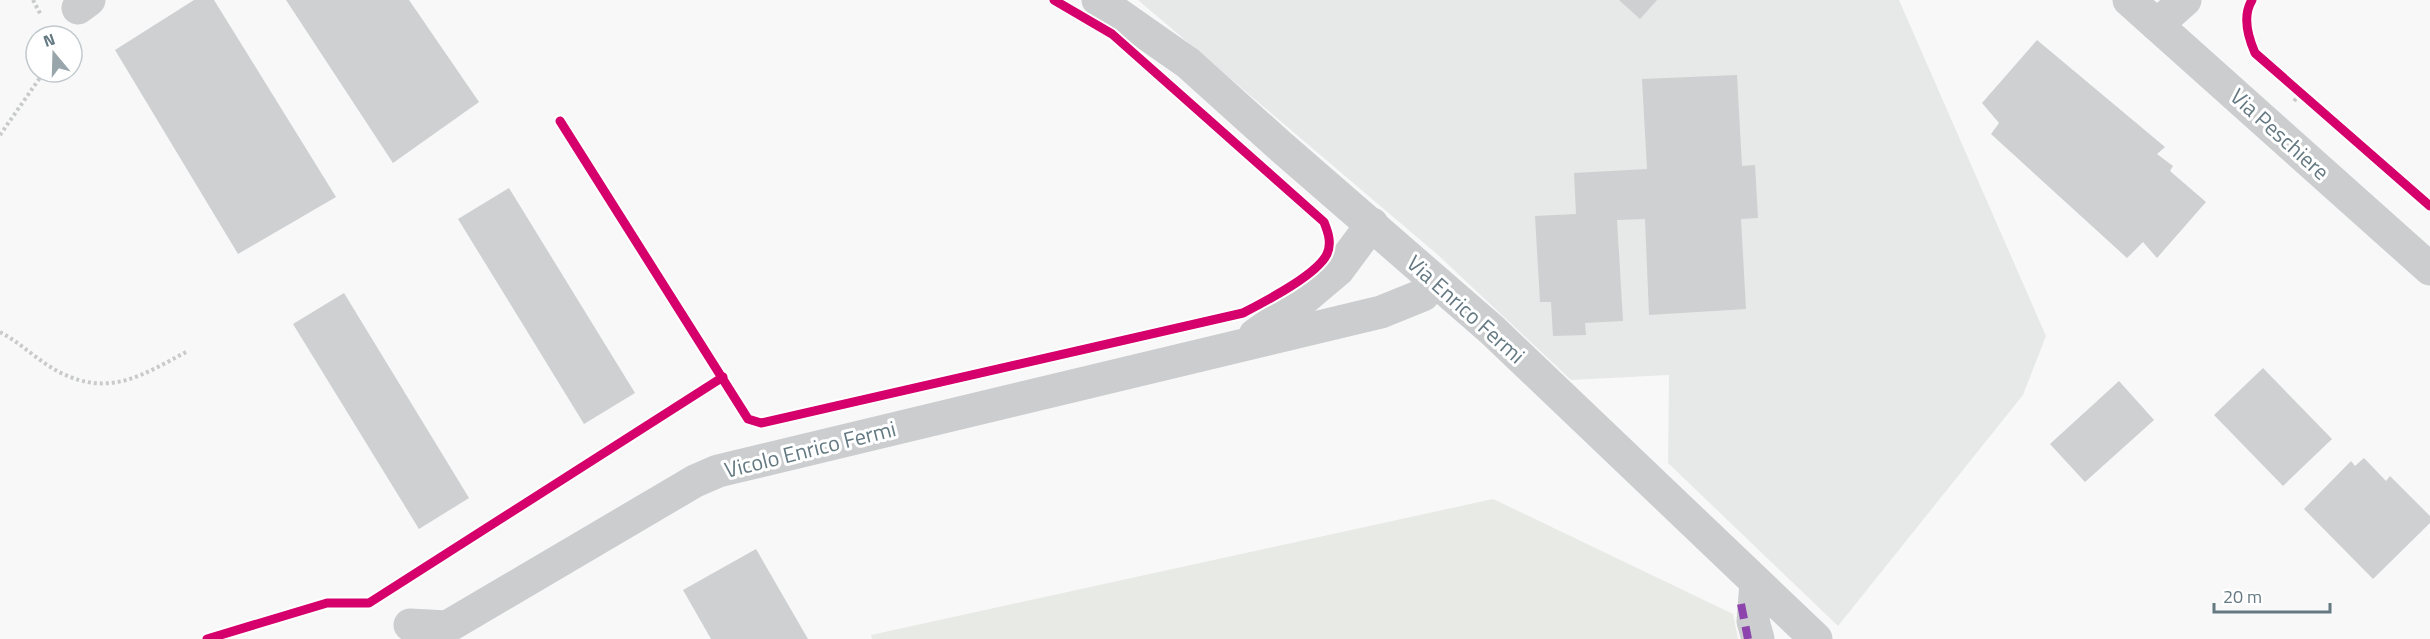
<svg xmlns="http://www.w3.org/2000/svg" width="2430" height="639" viewBox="0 0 2430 639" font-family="'Titillium Web',sans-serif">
<rect width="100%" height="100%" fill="#f8f8f8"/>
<polygon fill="#e7e9e8" points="1138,0 1899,0 2046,336 2023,395 1838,626 1668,463 1669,375 1571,380 1438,255"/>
<polygon fill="#e8eae5" points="1493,499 1733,614 1738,639 872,639 871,635"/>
<g fill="#ced0d1">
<polygon points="194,0 214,0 336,197 238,254 115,50"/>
<polygon points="286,0 409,0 479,102 393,163"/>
<polygon points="1619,0 1657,0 1640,19"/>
<polygon points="2037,40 2165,147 2157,154 2173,166 2170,171 2206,202 2157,258 2143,242 2127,258 1991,134 1999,123 1982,103"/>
<polygon points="1737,75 1742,166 1755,165 1758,218 1741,219 1746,309 1649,315 1645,219 1617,220 1623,321 1585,323 1586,335 1553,336 1551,302 1540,302 1535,216 1576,214 1574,173 1647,169 1642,79"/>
<polygon points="509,188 635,393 584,424 458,219"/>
<polygon points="344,293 469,498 419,529 293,324"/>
<polygon points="2263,368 2332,439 2283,486 2214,415"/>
<polygon points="2119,381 2154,420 2085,482 2050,444"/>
<polygon points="2364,458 2386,481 2390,476 2430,516 2430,523 2373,579 2304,509 2351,461 2355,466"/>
<polygon points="756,549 808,639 711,639 683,590"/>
</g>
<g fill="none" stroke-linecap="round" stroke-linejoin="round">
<g stroke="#c9cacb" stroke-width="4" stroke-dasharray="3 3" stroke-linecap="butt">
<polyline points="33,0 41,15"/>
<polyline points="46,28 48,36"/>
<polyline points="2294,101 2302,92"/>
<polyline points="0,135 44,72"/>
<path d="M 0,332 C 21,343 39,362 61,373 C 110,397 143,375 186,352"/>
</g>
<g stroke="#cbcdce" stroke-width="33">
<polyline points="1098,0 1188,63 1278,144 1492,330 1816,639"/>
<polyline points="2129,0 2430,269"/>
<polyline points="78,8 89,0"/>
<polyline points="2157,25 2185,0"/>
<polyline points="1255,335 1293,308 1338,270 1372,224"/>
<polyline points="1756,583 1753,621 1758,639"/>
<polyline points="410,625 447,627 695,481 718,471 1381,312 1423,295 1434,281"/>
</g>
<polyline stroke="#8e44ad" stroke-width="8" stroke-dasharray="15 8" stroke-linecap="butt" points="1741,604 1748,639"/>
<g stroke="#fff" stroke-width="13">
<g id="cycleway">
<path d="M 2252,0 C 2242,16 2248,37 2255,53 L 2430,206"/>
<path d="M 560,121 L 748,419 L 761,423 L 1243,313 C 1264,302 1317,275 1327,254 C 1332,243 1328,232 1324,222 L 1112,34 L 1054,0"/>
<polyline points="207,639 327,603 369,603 723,377"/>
</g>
</g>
<use href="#cycleway" stroke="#d6006c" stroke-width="9"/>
</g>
<g text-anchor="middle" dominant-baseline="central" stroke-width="6" stroke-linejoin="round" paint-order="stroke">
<g font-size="22" fill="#647982" stroke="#fff">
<text transform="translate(2280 134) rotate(42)">Via Peschiere</text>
<text transform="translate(1466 309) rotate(42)">Via Enrico Fermi</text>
<text transform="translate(810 449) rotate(-14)">Vicolo Enrico Fermi</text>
</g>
</g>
<g transform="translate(54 54) rotate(341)"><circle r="28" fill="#ffffff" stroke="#c1c9cd" stroke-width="1.5"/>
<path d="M0-4.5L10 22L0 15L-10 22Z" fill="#98a5ab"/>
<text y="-9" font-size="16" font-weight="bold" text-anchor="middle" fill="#647982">N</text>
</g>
<path d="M2214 603v9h116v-9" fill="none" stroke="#647982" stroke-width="3"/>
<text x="2223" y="603" font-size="18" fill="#647982" stroke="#ffffff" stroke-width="4.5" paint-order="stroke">20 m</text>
</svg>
